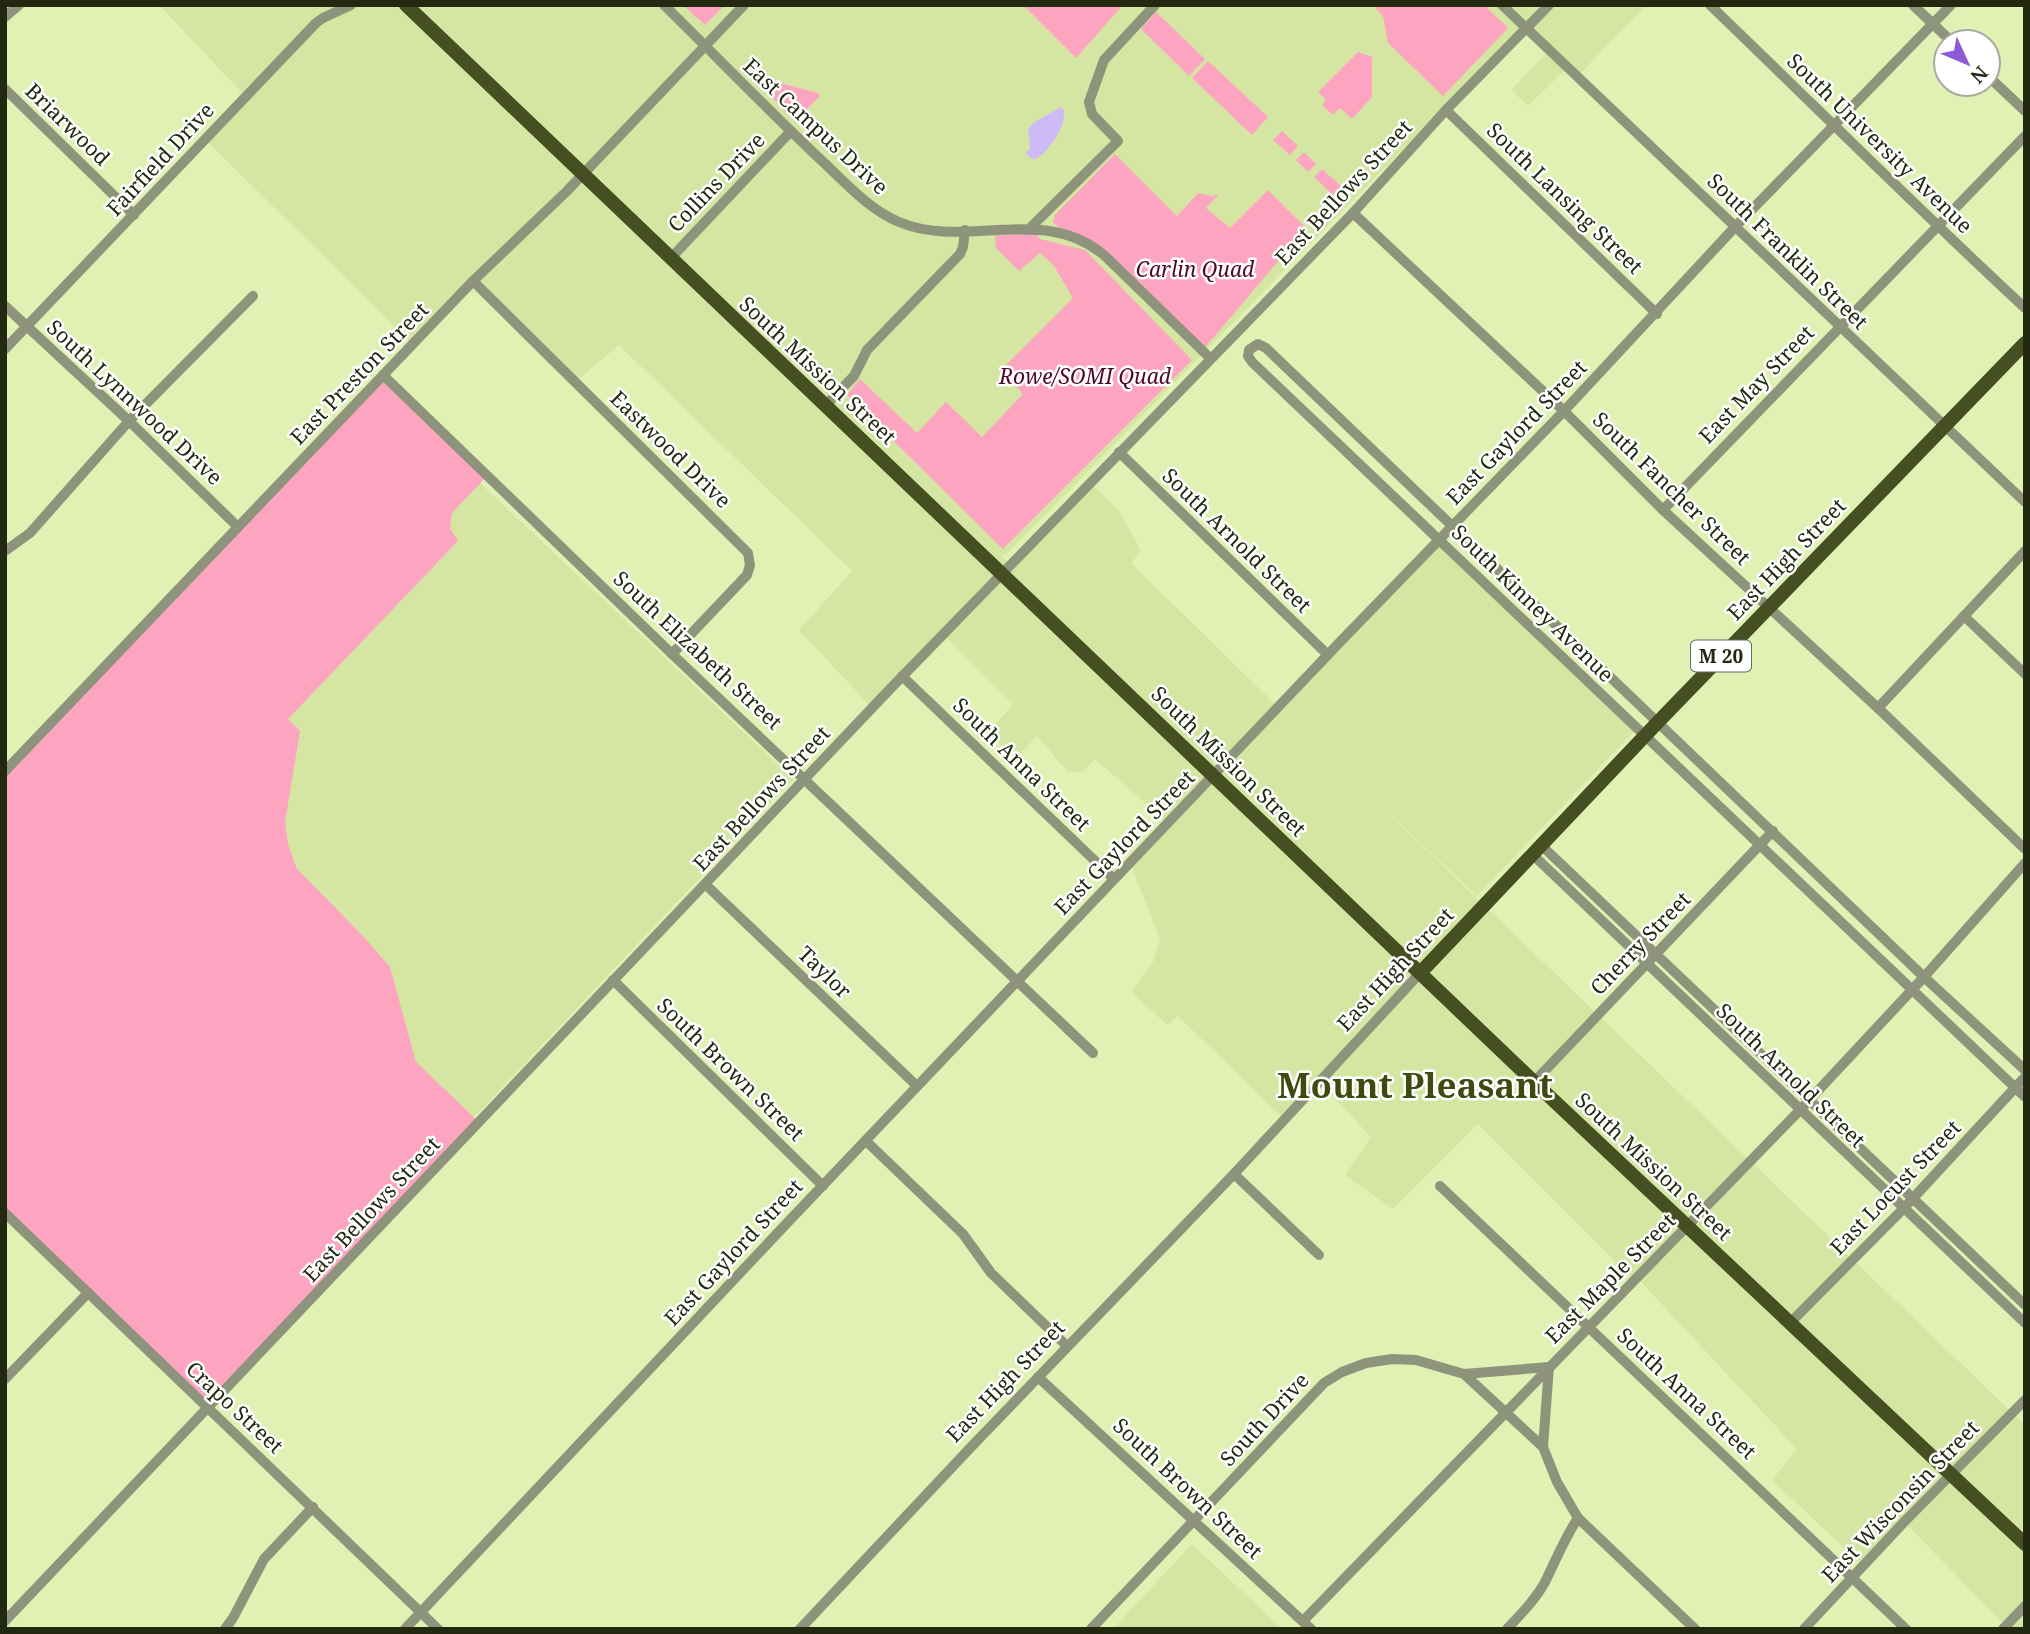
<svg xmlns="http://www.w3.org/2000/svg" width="2030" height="1634" viewBox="0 0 2030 1634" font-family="'Noto Serif',serif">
<rect width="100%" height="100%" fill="#e1f1b4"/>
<g fill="#d5e6a2">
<polygon points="159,5 1544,5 1007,554 1001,555 1009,562 1090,483 1119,510 1141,551 1131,563 1278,707 1438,539 1637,728 1477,896 1360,786 2025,1425 2025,1629 2009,1629 1904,1522 1863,1566 1772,1480 1797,1449 1638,1279 1635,1281 1478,1124 1393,1209 1345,1175 1371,1137 1319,1082 1284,1119 1178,1016 1167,1025 1131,991 1153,962 1160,939 1130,863 1168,823 1095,759 1082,772 1068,772 1037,736 1013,761 990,731 1013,704 943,634 872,708 799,630 852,571 619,345 575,382 473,281 412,344 205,139 245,96"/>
<polygon points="1549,5 1646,5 1577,77 1567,68 1528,106 1511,90 1549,51 1526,28"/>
<polygon points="387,395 793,779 211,1396 5,797"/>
<polygon points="1192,1544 1282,1629 1113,1629"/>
</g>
<g fill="#fda5c0">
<polygon points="683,5 725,5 705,25"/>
<polygon points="1023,5 1123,5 1076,58"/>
<polygon points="1379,5 1484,5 1508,28 1443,96 1388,43 1383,16 1376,9"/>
<polygon points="1156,12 1205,59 1189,76 1141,29"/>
<polygon points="1358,52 1372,57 1372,97 1352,119 1340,108 1333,115 1322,105 1326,100 1318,92"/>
<polygon points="1208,61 1268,117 1252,135 1192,78"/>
<polygon points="761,78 818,93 820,96 795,121 785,112 759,82"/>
<polygon points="1282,131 1298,146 1290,155 1273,140"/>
<polygon points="1304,152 1316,164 1308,172 1296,160"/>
<polygon points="1115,154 1177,216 1198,193 1212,196 1219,194 1206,208 1230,228 1268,190 1304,226 1281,258 1203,350 1114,264 1053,223 1055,215"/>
<polygon points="1322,169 1341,186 1333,195 1314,177"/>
<polygon points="1035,233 1040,239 1085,250 1192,360 1003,549 847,395 860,379 917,433 946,402 982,437 1023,394 1001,370 1073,298 1054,266 1040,253 1019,271 996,248 995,236"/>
<polygon points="383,375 487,476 452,513 450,528 458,541 288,719 300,731 285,822 288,844 297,869 363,936 390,967 416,1062 480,1123 209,1409 5,1213 5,771"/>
</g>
<path fill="#cebaf7" d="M 1061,107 L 1064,111 C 1065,128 1050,150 1036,159 L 1030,158 L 1026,153 L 1030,148 L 1028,130 L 1033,123 Z"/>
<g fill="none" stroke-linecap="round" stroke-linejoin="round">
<g stroke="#8d947b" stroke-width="10">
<path d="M 664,5 C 716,56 767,109 820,159 C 844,181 868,209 899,222 C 965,250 1044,203 1105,256 L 1210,358"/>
<polyline points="1502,5 2025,502"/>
<path d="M 1710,5 C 1815,106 1918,209 2025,308"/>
<polyline points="1913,5 1952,42"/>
<polyline points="5,17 19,5"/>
<polyline points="1988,76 2025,111"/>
<polyline points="5,89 134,215"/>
<polyline points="1446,110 1657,314"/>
<polyline points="1353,213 1564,411 1663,510 1878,708 2025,849"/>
<polyline points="1029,229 1118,141 1092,114 1089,102 1104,60 1155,5"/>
<polyline points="670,259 791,131"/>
<polyline points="473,281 748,553 750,565 747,575 672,654"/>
<polyline points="5,306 129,421 238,527"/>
<polyline points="5,349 316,23 323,18 351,5"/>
<polyline points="383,375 672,654 1093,1053"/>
<polyline points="825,406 854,376 867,350 960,254 963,247 965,230"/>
<polyline points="1119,452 1328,655"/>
<polyline points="1663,510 2025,136"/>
<polyline points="5,551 30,533 129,421 253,296"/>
<polyline points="1964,616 2025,674"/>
<polyline points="902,676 1114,879"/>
<polyline points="1878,708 2025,551"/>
<polyline points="5,771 473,281 567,191 744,5"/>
<polyline points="1541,845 2025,1305"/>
<polyline points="1532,854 2025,1323"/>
<polyline points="706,885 917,1086"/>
<polyline points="613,980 823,1186"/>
<polyline points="2025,1070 1924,977 1266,348 1258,344 1249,350 1248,356 1252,362 2025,1097"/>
<polyline points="1534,1082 1773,831"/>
<polyline points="866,1141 963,1234 991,1273 1067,1346"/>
<polyline points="1234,1174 1319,1255"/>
<polyline points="1440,1186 1906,1629"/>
<polyline points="5,1213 438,1629"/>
<polyline points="1791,1322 1904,1208 2025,1077"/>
<polyline points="1464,1374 1549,1367 1543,1447"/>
<polyline points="1038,1377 1311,1629"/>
<polyline points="5,1379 88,1293"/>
<polyline points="1578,1518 1695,1629"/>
<polyline points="5,1621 891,688 1353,213 1446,110 1549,5"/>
<polyline points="1303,1621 1800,1110 1924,977 2025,863"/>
<polyline points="225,1629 233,1618 264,1559 313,1507"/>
<polyline points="405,1629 788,1222 1339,643 1564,411 1735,227 1951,5"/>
<polyline points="800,1629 972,1446 1234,1174 1421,972"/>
<path d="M 1091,1629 L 1324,1383 L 1342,1372 L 1366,1363 L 1392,1359 L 1416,1360 L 1464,1374 L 1543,1447 L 1557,1482 L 1578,1518 C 1564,1539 1556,1560 1545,1582 C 1535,1600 1521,1614 1507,1629"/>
<polyline points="1804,1629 1904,1522 2025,1400"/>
<polyline points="2003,1629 2025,1606"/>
</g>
<g stroke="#454f21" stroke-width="14">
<polyline points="406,5 1534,1082 2025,1544"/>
<polyline points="1421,972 1658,722 2025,343"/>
</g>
</g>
<g text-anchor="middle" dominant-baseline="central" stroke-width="5" stroke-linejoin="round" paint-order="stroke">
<rect fill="#fff" stroke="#656958" stroke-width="2" x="1691" y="640.5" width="60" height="31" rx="5"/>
<g font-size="19" font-weight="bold" fill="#232911">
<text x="1721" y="656">M 20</text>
</g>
<g font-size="21" fill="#232911" stroke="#fff">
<text transform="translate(68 124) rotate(44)">Briarwood</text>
<text transform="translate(816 126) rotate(43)">East Campus Drive</text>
<text transform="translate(1880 143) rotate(44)">South University Avenue</text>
<text transform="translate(160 159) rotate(-47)">Fairfield Drive</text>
<text transform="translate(716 182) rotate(-46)">Collins Drive</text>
<text transform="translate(1343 192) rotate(-47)">East Bellows Street</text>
<text transform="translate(1565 198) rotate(44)">South Lansing Street</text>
<text transform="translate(1788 251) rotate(44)">South Franklin Street</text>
<text transform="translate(818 370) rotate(43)">South Mission Street</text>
<text transform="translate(359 373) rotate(-46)">East Preston Street</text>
<text transform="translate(1756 384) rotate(-46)">East May Street</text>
<text transform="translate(135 402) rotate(43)">South Lynnwood Drive</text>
<text transform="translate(1516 432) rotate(-46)">East Gaylord Street</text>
<text transform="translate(671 449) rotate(44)">Eastwood Drive</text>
<text transform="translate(1672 488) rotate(44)">South Fancher Street</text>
<text transform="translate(1237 540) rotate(44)">South Arnold Street</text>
<text transform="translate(1786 559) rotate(-46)">East High Street</text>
<text transform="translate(1533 603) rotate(44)">South Kinney Avenue</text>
<text transform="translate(698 650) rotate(43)">South Elizabeth Street</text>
<text transform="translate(1229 761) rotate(44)">South Mission Street</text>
<text transform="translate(1022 764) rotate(44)">South Anna Street</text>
<text transform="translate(761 798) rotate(-47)">East Bellows Street</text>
<text transform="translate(1124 842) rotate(-46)">East Gaylord Street</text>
<text transform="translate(1640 943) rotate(-46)">Cherry Street</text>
<text transform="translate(1395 969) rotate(-47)">East High Street</text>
<text transform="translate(825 972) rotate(44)">Taylor</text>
<text transform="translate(731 1069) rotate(44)">South Brown Street</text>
<text transform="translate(1791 1075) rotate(44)">South Arnold Street</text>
<text transform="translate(1654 1166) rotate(43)">South Mission Street</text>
<text transform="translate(1895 1187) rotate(-46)">East Locust Street</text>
<text transform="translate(371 1209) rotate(-47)">East Bellows Street</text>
<text transform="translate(733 1252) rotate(-47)">East Gaylord Street</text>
<text transform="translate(1610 1278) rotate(-45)">East Maple Street</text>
<text transform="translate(1005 1381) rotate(-46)">East High Street</text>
<text transform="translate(1687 1393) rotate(43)">South Anna Street</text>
<text transform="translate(235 1407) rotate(43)">Crapo Street</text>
<text transform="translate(1264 1419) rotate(-47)">South Drive</text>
<text transform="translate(1188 1488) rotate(43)">South Brown Street</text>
<text transform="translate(1900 1501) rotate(-46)">East Wisconsin Street</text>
</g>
<g font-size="21" font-style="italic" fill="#4f0728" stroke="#fff">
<text x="1195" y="269">Carlin Quad</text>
<text x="1085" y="376">Rowe/SOMI Quad</text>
</g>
<g font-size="35" font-weight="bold" fill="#3f4a10" stroke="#fff">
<text x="1415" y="1084">Mount Pleasant</text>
</g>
</g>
<rect width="2030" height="1634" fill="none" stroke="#232911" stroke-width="14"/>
<g transform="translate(1967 63) rotate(134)"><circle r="33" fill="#ffffff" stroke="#a7a9a0" stroke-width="2"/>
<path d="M0-5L12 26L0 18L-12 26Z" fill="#8d5bd4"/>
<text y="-10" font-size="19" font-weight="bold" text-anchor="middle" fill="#232911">N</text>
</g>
</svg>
